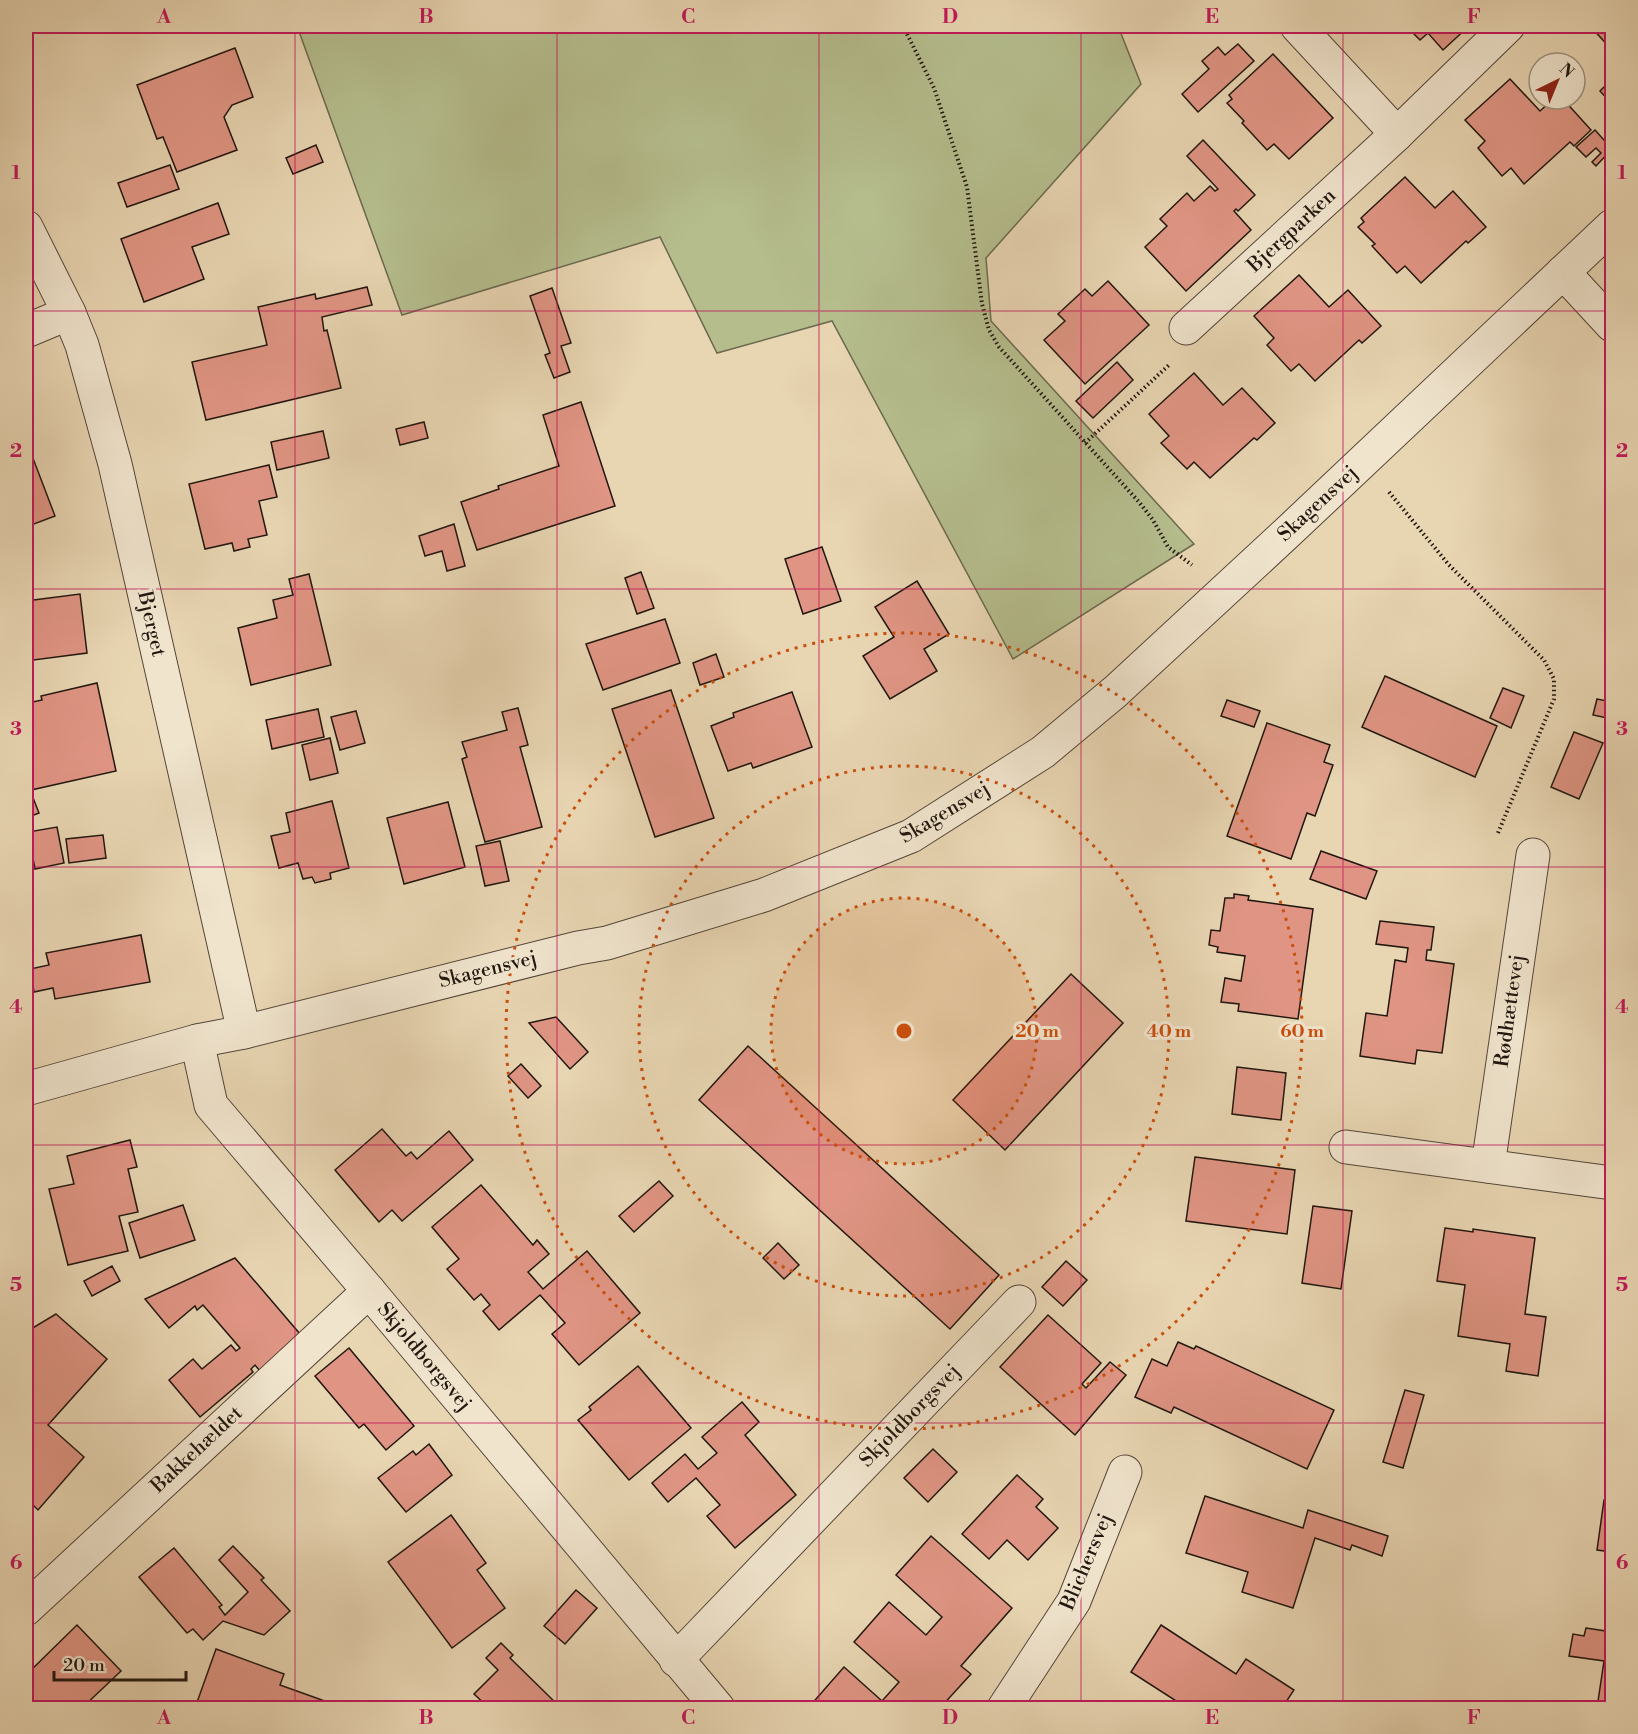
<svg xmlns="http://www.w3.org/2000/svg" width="1638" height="1734" viewBox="0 0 1638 1734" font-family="'Libre Bodoni',serif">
<rect width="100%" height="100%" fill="#e8d5b2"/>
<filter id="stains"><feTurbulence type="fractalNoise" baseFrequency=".00333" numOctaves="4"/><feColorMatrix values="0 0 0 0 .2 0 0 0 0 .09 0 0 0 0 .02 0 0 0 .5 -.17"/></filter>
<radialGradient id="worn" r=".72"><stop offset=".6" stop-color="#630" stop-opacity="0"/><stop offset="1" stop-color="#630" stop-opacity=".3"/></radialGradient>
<polygon fill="#b5bd8d" stroke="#6b6a4e" stroke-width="1.5" points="297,26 1118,26 1141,84 986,258 991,321 1194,544 1013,659 832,321 717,353 660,237 402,315"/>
<g fill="#e09584" stroke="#21170f" stroke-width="1.5">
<polygon points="1406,26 1469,26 1443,50 1428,33 1420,40"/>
<polygon points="1590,26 1612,26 1612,50"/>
<polygon points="1238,44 1254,61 1198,112 1182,94 1209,69 1202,61 1218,47 1225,55"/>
<polygon points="235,48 253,97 232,105 224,117 237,150 177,172 163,137 157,139 137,85"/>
<polygon points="1273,54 1333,118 1289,159 1274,144 1267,150 1242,123 1244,121 1227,103 1232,99 1229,95"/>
<polygon points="1510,79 1540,111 1553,99 1563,99 1591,130 1574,146 1570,142 1524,184 1511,168 1502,176 1478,148 1485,141 1465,120"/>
<polygon points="1612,79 1612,104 1600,91"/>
<polygon points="1595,130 1612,149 1596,166 1592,162 1601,153 1596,148 1586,157 1576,147"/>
<polygon points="1203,140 1255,195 1238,211 1236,209 1234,211 1251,230 1186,291 1145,247 1167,226 1160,219 1187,193 1194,201 1210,186 1215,191 1218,189 1187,156"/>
<polygon points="316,145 323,162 293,174 286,158"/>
<polygon points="170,165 179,189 127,207 118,183"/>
<polygon points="1405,177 1435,208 1453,191 1486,227 1468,243 1466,241 1421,283 1405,266 1397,273 1372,246 1375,244 1358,227 1364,222 1361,218"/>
<polygon points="218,203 229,234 192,247 204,279 144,302 121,239"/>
<polygon points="1299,275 1329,307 1348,290 1381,326 1362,343 1359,340 1315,381 1299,364 1291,371 1267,345 1274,338 1254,316"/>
<polygon points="1108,281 1149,325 1085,384 1044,340 1065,321 1058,314 1085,289 1092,296"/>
<polygon points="367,287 372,305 322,317 324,331 327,330 341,388 206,420 192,362 267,345 258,307 315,294 316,299"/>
<polygon points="552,288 571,343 561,346 570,372 554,378 545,355 550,353 530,296"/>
<polygon points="1117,362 1133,380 1093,418 1076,401"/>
<polygon points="1194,373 1223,405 1242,388 1275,423 1257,440 1254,438 1210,478 1194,462 1187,469 1161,443 1169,436 1149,414"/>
<polygon points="581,402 615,506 477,550 461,502 499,489 498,486 559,466 543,415"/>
<polygon points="424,422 428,438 400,445 396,429"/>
<polygon points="323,431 329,458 277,470 271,442"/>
<polygon points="26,440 55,516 26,527"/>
<polygon points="269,465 277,497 259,501 267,535 248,539 250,547 234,551 232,543 205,549 189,484"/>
<polygon points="454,524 465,566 447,571 442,551 425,556 419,536"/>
<polygon points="822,547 841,601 803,614 785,559"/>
<polygon points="641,572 654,608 637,614 625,578"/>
<polygon points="309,574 331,665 251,685 238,628 277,618 273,600 293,595 289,579"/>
<polygon points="917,581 949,634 924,649 937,671 890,699 863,656 894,637 875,607"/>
<polygon points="80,594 87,653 26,661 26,601"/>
<polygon points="665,619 680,663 603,690 586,644"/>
<polygon points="716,654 724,677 700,685 693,663"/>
<polygon points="1385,676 1497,726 1475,777 1362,727"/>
<polygon points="97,683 116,771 31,790 26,765 26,736 30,735 26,706 29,706 28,703 42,700 41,696"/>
<polygon points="1503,688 1524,696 1511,728 1490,718"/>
<polygon points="671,690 714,818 655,837 612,709"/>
<polygon points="792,692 812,747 753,768 751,763 728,771 711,726 734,717 733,713"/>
<polygon points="1597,699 1612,702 1612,719 1593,715"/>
<polygon points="1227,700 1260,711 1254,727 1221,716"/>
<polygon points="518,708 528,745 520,747 542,827 485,842 462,759 467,757 462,742 507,730 502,712"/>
<polygon points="318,709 324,737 272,749 266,720"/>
<polygon points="356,711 365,743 340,750 331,717"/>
<polygon points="1267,723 1330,745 1324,762 1333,765 1315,816 1307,813 1291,859 1227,836"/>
<polygon points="1574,732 1603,743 1579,799 1551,787"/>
<polygon points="330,738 338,773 310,780 302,745"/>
<polygon points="30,790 39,813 26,818 26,791"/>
<polygon points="332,801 349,868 330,873 331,879 315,883 312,877 303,879 298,863 279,868 271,836 290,832 286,813"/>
<polygon points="448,802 465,867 404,884 387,818"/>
<polygon points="57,827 64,863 35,869 28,832"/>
<polygon points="103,835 106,858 69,863 66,839"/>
<polygon points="500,841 509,881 485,886 476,846"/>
<polygon points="1321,851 1377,871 1366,899 1310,879"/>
<polygon points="1234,894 1249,896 1248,900 1313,909 1298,1019 1238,1011 1239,1004 1221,1002 1225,978 1241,981 1245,956 1217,952 1218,947 1209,945 1211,930 1220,931 1225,898 1234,898"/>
<polygon points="1380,921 1434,927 1431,950 1427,950 1426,960 1454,964 1442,1053 1417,1050 1415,1064 1360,1056 1366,1013 1387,1016 1395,960 1406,962 1408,948 1376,944"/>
<polygon points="141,935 150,982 55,999 53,988 34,992 30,969 49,965 46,953"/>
<polygon points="1071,974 1123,1023 1005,1150 953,1100"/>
<polygon points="556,1017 588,1052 570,1069 529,1023"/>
<polygon points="748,1046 999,1275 950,1329 699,1100"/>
<polygon points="521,1064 541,1086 528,1098 508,1076"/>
<polygon points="1237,1067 1286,1073 1281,1120 1232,1114"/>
<polygon points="382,1129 406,1156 411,1152 417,1159 449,1131 473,1160 402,1221 392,1210 379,1222 335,1170"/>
<polygon points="130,1140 137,1167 128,1169 138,1212 119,1216 128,1251 68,1265 49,1189 74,1184 67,1156"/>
<polygon points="1195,1157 1295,1170 1287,1234 1186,1221"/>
<polygon points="659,1181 673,1196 634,1232 619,1216"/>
<polygon points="481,1185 533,1245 537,1240 549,1254 528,1272 543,1289 587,1251 640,1313 579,1365 552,1334 565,1323 540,1295 499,1330 483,1311 490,1305 481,1294 474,1300 447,1269 459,1259 432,1227"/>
<polygon points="183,1205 195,1240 140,1258 129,1223"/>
<polygon points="1313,1206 1352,1211 1341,1289 1302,1283"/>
<polygon points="1445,1228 1473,1232 1473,1229 1535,1238 1525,1314 1546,1317 1538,1376 1506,1371 1510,1344 1458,1336 1465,1285 1437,1281"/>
<polygon points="778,1243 799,1265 784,1279 763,1258"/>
<polygon points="235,1258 306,1341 264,1376 255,1365 251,1369 253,1372 200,1417 169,1380 193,1359 202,1369 231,1345 236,1351 240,1348 203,1305 197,1310 195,1306 169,1328 145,1299"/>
<polygon points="1066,1261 1087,1280 1063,1306 1042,1287"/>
<polygon points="112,1266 120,1281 92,1296 84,1281"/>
<polygon points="56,1314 107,1359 48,1425 84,1457 38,1510 26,1498 26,1332"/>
<polygon points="1048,1315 1101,1363 1082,1384 1086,1388 1110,1362 1126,1375 1075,1435 1000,1367"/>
<polygon points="1612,1318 1612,1354 1608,1354"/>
<polygon points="1178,1342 1194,1349 1196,1346 1334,1410 1307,1469 1174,1407 1171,1413 1135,1397 1152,1359 1167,1366"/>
<polygon points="349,1348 414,1426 386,1450 364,1424 359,1428 315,1376"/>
<polygon points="638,1366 691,1428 629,1480 578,1420 591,1410 589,1407"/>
<polygon points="1405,1390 1424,1395 1403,1468 1383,1462"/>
<polygon points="742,1402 759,1422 745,1435 796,1495 735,1548 707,1516 720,1505 696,1478 668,1502 652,1483 685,1454 698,1469 717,1453 702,1437"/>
<polygon points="429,1444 452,1475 406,1512 378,1478 413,1451 416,1455"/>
<polygon points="933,1449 957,1472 928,1502 904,1478"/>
<polygon points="1017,1475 1043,1499 1036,1507 1058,1528 1028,1560 1007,1540 989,1559 962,1534"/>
<polygon points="1205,1496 1303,1528 1308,1510 1388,1536 1382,1556 1352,1545 1350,1550 1315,1538 1293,1608 1242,1592 1248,1572 1186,1553"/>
<polygon points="1604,1500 1612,1501 1612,1552 1597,1550"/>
<polygon points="451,1515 486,1563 477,1570 505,1608 452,1648 388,1562"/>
<polygon points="931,1536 1012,1608 961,1666 971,1674 940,1708 811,1708 809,1707 844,1667 882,1701 899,1682 854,1642 889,1602 926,1635 942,1617 896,1575"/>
<polygon points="233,1546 264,1578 261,1580 290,1611 264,1635 223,1621 203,1640 193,1629 187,1633 139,1577 174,1548 222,1605 219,1607 225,1615 248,1592 219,1560"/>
<polygon points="576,1590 597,1608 565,1644 544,1626"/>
<polygon points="77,1625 121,1671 82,1708 26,1708 26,1672 27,1674"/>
<polygon points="1161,1625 1236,1674 1246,1659 1294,1690 1282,1708 1253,1708 1248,1705 1246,1708 1187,1708 1131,1672"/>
<polygon points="1586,1628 1612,1632 1612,1708 1597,1708 1604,1661 1569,1656 1573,1634 1584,1636"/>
<polygon points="501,1643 513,1655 510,1658 561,1708 489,1708 474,1694 498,1670 486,1658"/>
<polygon points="216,1649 284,1674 280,1685 333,1704 331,1708 195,1708"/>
</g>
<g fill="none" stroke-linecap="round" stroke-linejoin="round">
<g stroke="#534638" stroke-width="35">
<g id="minor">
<polyline points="1297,26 1397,134"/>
<polyline points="26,227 69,313 82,345 115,464 244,1032"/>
<polyline points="1563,272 1612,325"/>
<polyline points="1186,328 1397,134 1508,26"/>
<polyline points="26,331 69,313"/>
<polyline points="197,1041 211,1105 369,1291 718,1708"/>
<polyline points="26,1089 197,1041 244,1032 578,948 607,943 764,895 911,836 1043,752 1116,691 1289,531 1612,226"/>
<polyline points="1346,1147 1612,1183"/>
<polyline points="1488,1166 1533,855"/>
<polyline points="26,1609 369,1291"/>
<polyline points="676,1660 1019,1302"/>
<polyline points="1004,1708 1074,1601 1125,1472"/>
</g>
</g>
<g stroke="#21170f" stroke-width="4" stroke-dasharray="1.5 3" stroke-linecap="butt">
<polyline points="903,26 934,88 967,187 982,304 989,330 999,347 1139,502 1153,520 1168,547 1192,565"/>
<polyline points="1085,443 1170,364"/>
<polyline points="1389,492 1449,565 1544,660 1554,679 1554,699 1498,833"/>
</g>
<use href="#minor" stroke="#f0e4cd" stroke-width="33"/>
</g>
<path fill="none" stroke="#c2185b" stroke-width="1.5" stroke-opacity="0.55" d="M 295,26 L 295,1708M 557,26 L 557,1708M 819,26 L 819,1708M 1081,26 L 1081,1708M 1343,26 L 1343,1708M 26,311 L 1612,311M 26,589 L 1612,589M 26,867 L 1612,867M 26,1145 L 1612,1145M 26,1423 L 1612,1423"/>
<circle cx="904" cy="1031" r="133" fill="#ca4f0c" fill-opacity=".12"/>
<g fill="none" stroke="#ca4f0c" stroke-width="3" stroke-dasharray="3 6">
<circle cx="904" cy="1031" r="133"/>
<circle cx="904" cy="1031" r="265"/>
<circle cx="904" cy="1031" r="398"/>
</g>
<g text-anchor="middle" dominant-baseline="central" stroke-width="6" stroke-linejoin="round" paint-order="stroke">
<g font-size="20" fill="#21170f" stroke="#f0e4cd">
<text transform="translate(1292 231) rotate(-43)">Bjergparken</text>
<text transform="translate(1318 504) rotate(-43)">Skagensvej</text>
<text transform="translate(151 624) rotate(77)">Bjerget</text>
<text transform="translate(945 813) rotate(-31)">Skagensvej</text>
<text transform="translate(488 970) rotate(-14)">Skagensvej</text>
<text transform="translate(1510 1011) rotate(-82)">Rødhættevej</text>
<text transform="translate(424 1357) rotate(50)">Skjoldborgsvej</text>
<text transform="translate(910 1416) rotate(-46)">Skjoldborgsvej</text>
<text transform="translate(197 1450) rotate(-43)">Bakkehældet</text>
<text transform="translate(1087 1562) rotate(-67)">Blichersvej</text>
</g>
</g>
<circle cx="904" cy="1031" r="9" fill="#ca4f0c" stroke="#f0e4cd" stroke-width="3"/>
<g font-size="18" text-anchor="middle" font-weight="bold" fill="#ca4f0c" stroke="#f0e4cd" stroke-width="6" stroke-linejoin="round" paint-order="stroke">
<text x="1037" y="1037">20 m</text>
<text x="1169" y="1037">40 m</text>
<text x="1302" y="1037">60 m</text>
</g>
<rect width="1638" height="1734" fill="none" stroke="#e8d5b2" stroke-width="66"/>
<g transform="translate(1557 81) rotate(43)"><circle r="28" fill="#f0e4cd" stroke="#9d9281" stroke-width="1.5"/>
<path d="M0-4.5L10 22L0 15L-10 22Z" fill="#8f2418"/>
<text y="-9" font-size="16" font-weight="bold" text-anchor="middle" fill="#21170f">N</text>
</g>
<path d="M54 1671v9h132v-9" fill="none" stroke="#21170f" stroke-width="3"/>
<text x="63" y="1671" font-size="18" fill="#21170f" stroke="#f0e4cd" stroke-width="4.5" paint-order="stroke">20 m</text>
<rect x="33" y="33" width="1572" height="1668" fill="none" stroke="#c2185b" stroke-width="2"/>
<g font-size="20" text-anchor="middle" font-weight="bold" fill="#c2185b">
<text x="164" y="23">A</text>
<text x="426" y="23">B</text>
<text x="688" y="23">C</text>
<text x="950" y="23">D</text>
<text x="1212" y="23">E</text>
<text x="1474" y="23">F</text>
<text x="16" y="179">1</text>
<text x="1622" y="179">1</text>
<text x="16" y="457">2</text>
<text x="1622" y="457">2</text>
<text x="16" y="735">3</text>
<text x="1622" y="735">3</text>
<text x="16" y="1013">4</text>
<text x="1622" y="1013">4</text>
<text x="16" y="1291">5</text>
<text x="1622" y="1291">5</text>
<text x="16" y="1569">6</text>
<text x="1622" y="1569">6</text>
<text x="164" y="1724">A</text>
<text x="426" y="1724">B</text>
<text x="688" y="1724">C</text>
<text x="950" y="1724">D</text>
<text x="1212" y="1724">E</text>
<text x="1474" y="1724">F</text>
</g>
<rect width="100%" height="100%" filter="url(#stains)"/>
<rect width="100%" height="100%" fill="url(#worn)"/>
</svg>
